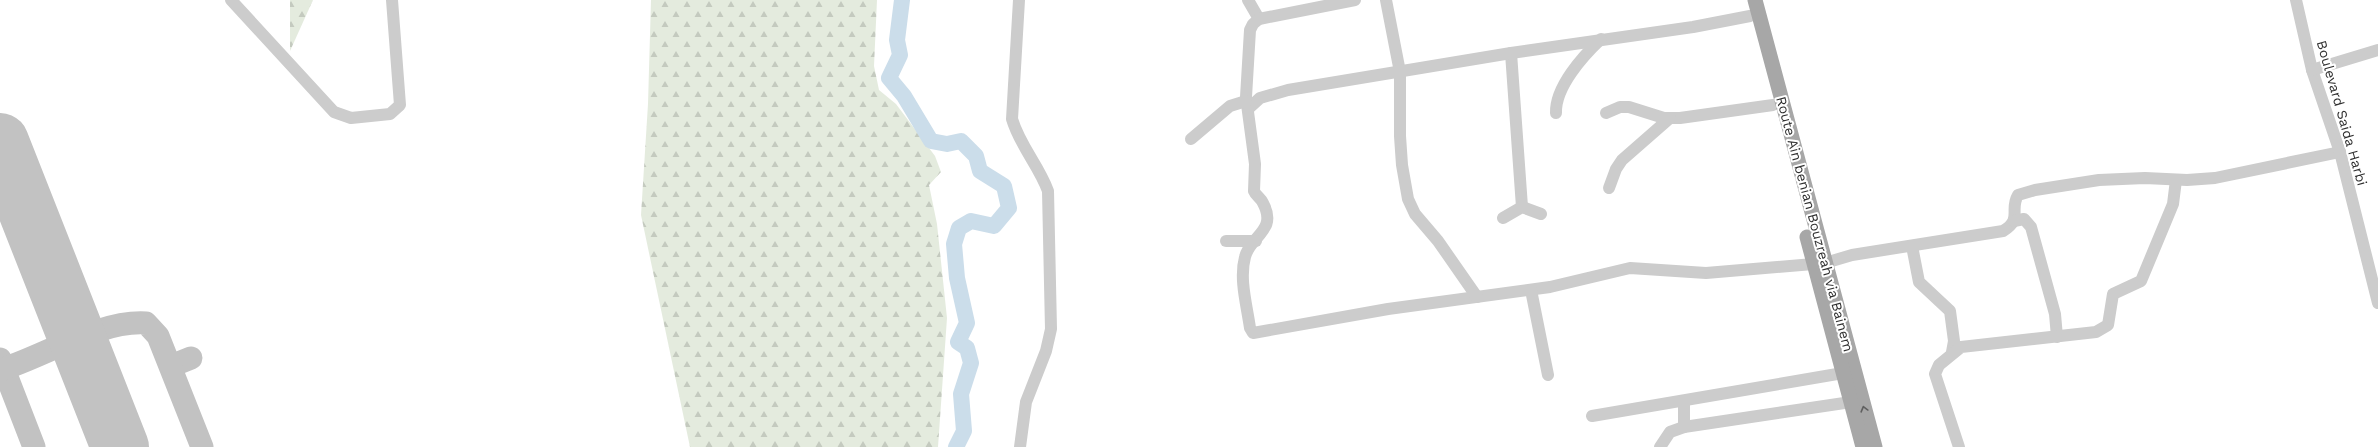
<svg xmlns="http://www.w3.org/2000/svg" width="2378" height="447" viewBox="0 0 2378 447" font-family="'Work Sans',sans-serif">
<defs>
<pattern id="forest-firs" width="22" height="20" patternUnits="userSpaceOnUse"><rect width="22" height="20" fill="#e4ebde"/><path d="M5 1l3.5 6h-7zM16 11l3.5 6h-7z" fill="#c4cabf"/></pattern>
</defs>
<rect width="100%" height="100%" fill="#fff"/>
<g fill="url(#forest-firs)">
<polygon points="290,0 313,0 290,51"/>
<polygon points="651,0 877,0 874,66 879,90 896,104 935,156 941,172 929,185 937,224 947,318 938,447 690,447 641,215 648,104"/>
</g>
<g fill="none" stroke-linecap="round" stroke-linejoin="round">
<polyline stroke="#cbddea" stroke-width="16" points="902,0 897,40 900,55 889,78 904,96 931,141 947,144 961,141 976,156 980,171 1004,186 1009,208 994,226 971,221 959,228 954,244 957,278 967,323 958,342 967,348 971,363 961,394 964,431 956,447"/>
<g stroke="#c2c2c2" stroke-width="23">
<polyline points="0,359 34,447"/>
<polyline points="171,366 191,358"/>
<path d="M 0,370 C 45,356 100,320 146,323 L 158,336 L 202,447"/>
</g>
<polyline stroke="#c2c2c2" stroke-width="58" points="0,142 120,447"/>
<g stroke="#ccc" stroke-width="12">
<polyline points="231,0 334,112 351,118 390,114 400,105 392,0"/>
<path d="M 1019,0 L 1012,119 C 1020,146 1039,166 1048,191 L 1051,329 L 1046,351 L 1026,402 L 1020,447"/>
<polyline points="1248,0 1259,19"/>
<path d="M 1355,0 L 1259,19 L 1253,24 L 1250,30 L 1246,97 L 1255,164 L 1254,191 C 1256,196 1261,198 1263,203 C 1278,231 1250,236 1245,257 C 1239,279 1247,306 1250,328 L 1253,333 L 1388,309 L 1550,287 L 1630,268 L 1706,273 L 1825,263 L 1852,255 L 2003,231 C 2023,219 2009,210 2018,195 L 2035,190 L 2099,180 L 2145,178 L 2187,180 L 2215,178 L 2340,152"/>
<polyline points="1386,0 1400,72 1400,136 1402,165 1408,199 1415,214 1438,241 1477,297"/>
<polyline points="2296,0 2312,70 2340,152 2378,303"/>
<polyline points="1511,53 1522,207"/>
<polyline points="2312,70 2378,50"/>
<polyline points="1248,109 1260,98 1288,90 1511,53 1693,27 1750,16"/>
<path d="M 1556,113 C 1555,87 1583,56 1601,39"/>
<polyline points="1606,113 1620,107 1629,107 1664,118 1680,118 1773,105"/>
<polyline points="1191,139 1230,106 1246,101"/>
<polyline points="1609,188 1616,169 1622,160 1670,118"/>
<polyline points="1503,218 1522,207 1541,214"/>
<polyline points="2014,221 2024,219 2031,227 2055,314 2057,337"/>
<polyline points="1226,241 1256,241"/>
<polyline points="1912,246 1919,282 1950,311 1954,341 1952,352"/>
<polyline points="1531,290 1548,375"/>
<polyline points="1592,416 1843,373"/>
<polyline points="1684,427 1851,402"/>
<polyline points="1660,447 1670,432 1684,427 1684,401"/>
<polyline points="1959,447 1935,374 1939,365 1961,347 2096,332 2108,325 2113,294 2141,281 2173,204 2176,180"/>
</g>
<g stroke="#a7a7a7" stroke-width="15">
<polyline points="1755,0 1875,447"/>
<polyline points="1807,237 1863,447"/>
</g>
</g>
<defs><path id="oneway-chevron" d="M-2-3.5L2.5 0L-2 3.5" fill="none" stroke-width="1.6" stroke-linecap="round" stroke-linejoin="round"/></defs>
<use stroke="#5f5f5f" href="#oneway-chevron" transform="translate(1864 409) rotate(-105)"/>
<g text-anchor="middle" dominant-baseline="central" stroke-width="4" stroke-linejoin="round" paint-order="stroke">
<g font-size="14" fill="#2f2f2f" stroke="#fff">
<text transform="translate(2342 113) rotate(74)">Boulevard Saida Harbi</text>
<text transform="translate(1815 224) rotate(75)">Route Ain benian Bouzreah via Bainem</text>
</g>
</g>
</svg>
